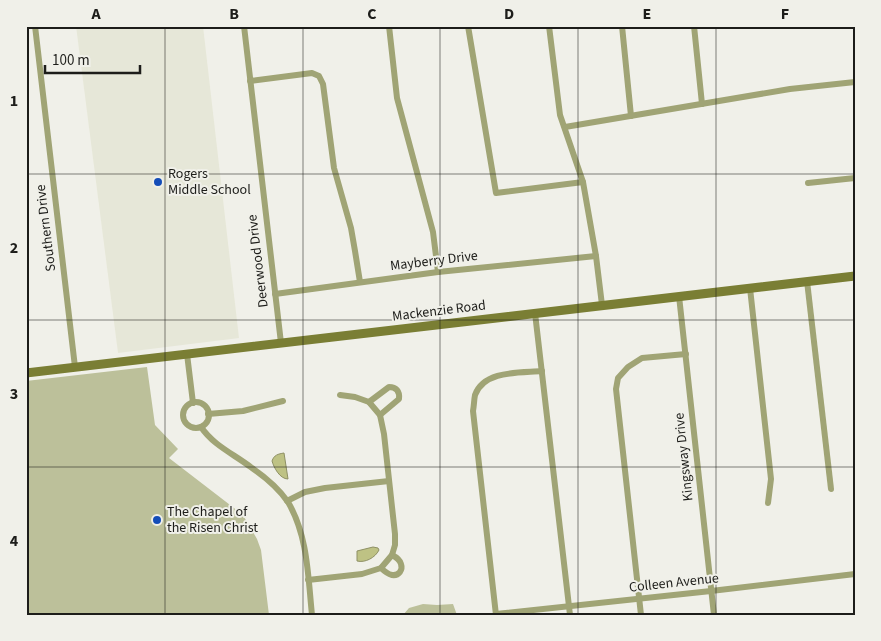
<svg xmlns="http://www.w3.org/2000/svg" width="881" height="641" viewBox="0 0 881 641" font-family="'Source Sans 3',sans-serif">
<rect width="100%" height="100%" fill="#f0f0e9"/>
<polygon fill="#e6e7d8" points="76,26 203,26 239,338 118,353"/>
<g fill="#bcc09a">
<polygon points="147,367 155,425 178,449 169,458 234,508 244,517 250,527 257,539 261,550 269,615 26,615 26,381"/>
<polygon points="423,604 437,605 453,604 457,615 403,615 409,608"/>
</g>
<g fill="#bec284" stroke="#8e9064">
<path d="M 284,453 L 288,479 C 280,479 274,468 272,461 C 274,455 278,454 284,453 Z"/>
<path d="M 373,547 L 378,548 L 379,550 C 375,558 365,563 357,561 L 357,551 Z"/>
</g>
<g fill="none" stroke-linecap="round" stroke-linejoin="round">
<g stroke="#a0a475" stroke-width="6">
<polyline points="35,26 75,367"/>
<polyline points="244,26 281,343"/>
<polyline points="389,26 397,98 433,232 438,272"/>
<polyline points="468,26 496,193 583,182"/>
<polyline points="549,26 560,115 583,182 596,256 602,305"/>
<polyline points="622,26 631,116"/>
<polyline points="694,26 702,104"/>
<polyline points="250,81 312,73 319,76 323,84 334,168 351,228 355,251 360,282"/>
<polyline points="565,127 790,89 855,82"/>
<polyline points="808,183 855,178"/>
<polyline points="807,281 831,489"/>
<polyline points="750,288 771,479 768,503"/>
<polyline points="275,294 438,272 596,256"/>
<polyline points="679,296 714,615"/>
<polyline points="535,313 570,615"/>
<polyline points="187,354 193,403"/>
<path d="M 369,402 L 389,387 C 396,387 400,391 399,399 L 380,415"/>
<circle cx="196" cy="415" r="13"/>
<polyline points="208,414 243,411 283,401"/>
<path d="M 201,427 C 214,446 234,454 252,468 C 265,477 279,489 288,502 C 308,536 308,577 312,615"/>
<polyline points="287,501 305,492 325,488 389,481"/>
<path d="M 381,568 C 384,571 388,574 392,575 C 399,576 403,570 401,564 C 400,560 396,557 392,555"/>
<polyline points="308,580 362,574 381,568 392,555 395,545 395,534 392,507 384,434 380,415 369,402 355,397 340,395"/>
<polyline points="496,614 711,591 855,574"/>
<path d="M 496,615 L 473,411 C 474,406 474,400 475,395 C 484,370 520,373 542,371"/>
<polyline points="641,615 616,389 618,378 628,367 642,358 686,354"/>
</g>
<polyline stroke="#7a7e34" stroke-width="9" points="26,373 855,276"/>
</g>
<path fill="none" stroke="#1d1d1a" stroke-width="1" stroke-opacity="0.55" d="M 165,26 L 165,615M 303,26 L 303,615M 440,26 L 440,615M 578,26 L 578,615M 716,26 L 716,615M 26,174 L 855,174M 26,320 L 855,320M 26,467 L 855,467"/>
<g fill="#144db8" stroke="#f0f0e9" stroke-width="2">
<circle cx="158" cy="182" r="5"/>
<circle cx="157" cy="520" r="5"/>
</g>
<g text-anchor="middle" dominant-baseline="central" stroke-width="4" stroke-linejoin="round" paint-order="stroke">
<g font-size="14" fill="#1d1d1a" stroke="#f0f0e9" text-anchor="start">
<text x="168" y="174">Rogers<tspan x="168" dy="16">Middle School</tspan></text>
<text x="167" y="512">The Chapel of<tspan x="167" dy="16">the Risen Christ</tspan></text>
</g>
<g font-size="14" fill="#1d1d1a" stroke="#f0f0e9">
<text transform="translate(46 228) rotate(-97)">Southern Drive</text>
<text transform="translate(258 261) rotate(-97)">Deerwood Drive</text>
<text transform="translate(434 261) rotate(-7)">Mayberry Drive</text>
<text transform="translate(439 311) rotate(-7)">Mackenzie Road</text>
<text transform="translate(684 457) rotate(-96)">Kingsway Drive</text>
<text transform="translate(674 583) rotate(-6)">Colleen Avenue</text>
</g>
</g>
<rect width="881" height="641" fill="none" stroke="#f0f0e9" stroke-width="55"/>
<path d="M45 65v8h95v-8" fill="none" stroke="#1d1d1a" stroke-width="2.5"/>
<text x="52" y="65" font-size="15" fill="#1d1d1a" stroke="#f0f0e9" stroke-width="4" paint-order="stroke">100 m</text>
<rect x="28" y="28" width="826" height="586" fill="none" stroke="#1d1d1a" stroke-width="2"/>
<g font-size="16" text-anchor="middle" font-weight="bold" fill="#1d1d1a">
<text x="96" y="19">A</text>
<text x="234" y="19">B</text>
<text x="372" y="19">C</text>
<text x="509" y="19">D</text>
<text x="647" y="19">E</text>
<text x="785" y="19">F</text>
<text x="14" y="106">1</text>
<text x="14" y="253">2</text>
<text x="14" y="399">3</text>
<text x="14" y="546">4</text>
</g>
</svg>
